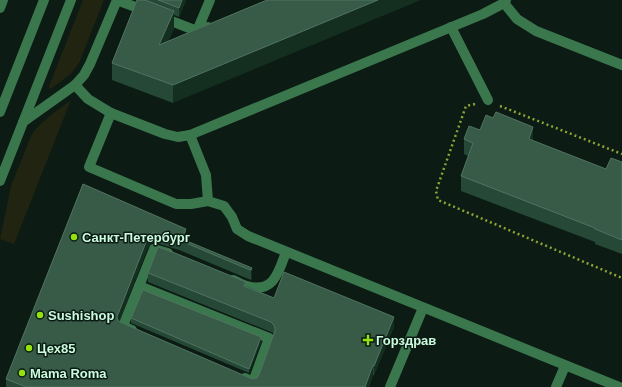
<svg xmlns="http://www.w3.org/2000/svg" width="622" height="387" viewBox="0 0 622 387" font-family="Helvetica,sans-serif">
<rect width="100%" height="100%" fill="#0c1b13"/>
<g fill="#202410">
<path d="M 83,0 L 104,0 L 80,61 C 73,74 64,79 52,88 L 50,89 L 49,88 L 49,86 Z"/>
<path d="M 71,100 L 14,244 L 0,239 L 11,186 L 31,136 C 40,121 57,111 71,100 Z"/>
</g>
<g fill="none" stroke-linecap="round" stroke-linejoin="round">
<g stroke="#8da435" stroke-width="2.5" stroke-dasharray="2 3" stroke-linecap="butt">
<polyline points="475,104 466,106 436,191 438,200 622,278"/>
<polyline points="500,106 622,154"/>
</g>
<g stroke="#3b774d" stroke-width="10">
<polyline points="117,0 146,11"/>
<polyline points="504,3 517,19 536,31 622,65"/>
<polyline points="0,8 3,0"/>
<polyline points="161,17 197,31 208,27"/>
<polyline points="451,27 488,100"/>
<polyline points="197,31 210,0"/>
<polyline points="75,85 88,99 111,113 165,134 178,137 190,135 483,14 504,3 506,0"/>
<polyline points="0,112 44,0"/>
<polyline points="111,113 89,167 176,204 191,204 208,201 224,206 232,217 237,229 248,236 619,387"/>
<polyline points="23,122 75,85 84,75 90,64 117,0"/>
<polyline points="190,135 206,175 208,201"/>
<polyline points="0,181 71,0"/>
<path d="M 233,280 C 238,282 243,285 247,286 C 274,294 279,271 286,252"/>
<polyline points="139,286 269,338 253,382 245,378"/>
<polyline points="132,330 123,326 154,249 168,253"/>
<polyline points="390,387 423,308"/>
<polyline points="556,387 565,366"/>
</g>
</g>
<g fill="#264836">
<polygon points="137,0 186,0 179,17 174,15 174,29 168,41 267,0 173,103 112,80 112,63"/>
<polygon points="464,139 533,141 606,169 622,162 622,254 595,244 595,242 461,191 461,176 468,156 464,154"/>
<polygon points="83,184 186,239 185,241 252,268 252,278 251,280 179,250 156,243 152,243 148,247 119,321 120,322 250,378 253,379 257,378 259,375 274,334 271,332 148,282 148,273 246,286 274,298 394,327 374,375 373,375 369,387 6,387 6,379"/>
<polygon points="131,318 261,342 249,373 131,323"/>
</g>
<g fill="#142e20">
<polygon points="182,0 186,0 179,17 179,8"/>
<polygon points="378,0 421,0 173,103 173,85"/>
<polygon points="174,11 174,29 159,63 159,45"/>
<polygon points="533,127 533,142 529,139"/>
<polygon points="186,229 186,239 185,243 182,239"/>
<polygon points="152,233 152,243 148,247 117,326 117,317 148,237"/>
<polygon points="252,268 252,278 251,280 251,270"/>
<polygon points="394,317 394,327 374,375 374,366"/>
<polygon points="261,337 261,342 249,373 249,369"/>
<polygon points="373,365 373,375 369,387 365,387"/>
</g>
<g fill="#385b48" stroke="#4f745f">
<polygon points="137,0 145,0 174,11 159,45 267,0 378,0 173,85 112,63"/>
<polygon points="158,0 182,0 179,8"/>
<polygon points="496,112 533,127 529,139 606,169 611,158 622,162 622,240 595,229 595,228 461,176 473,143 464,139 469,126 480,130 486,115 493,118"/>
<polygon points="83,184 186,229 182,239 252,268 251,270 250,270 179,240 156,233 152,233 148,237 117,317 118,320 120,322 250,378 253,379 257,378 259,375 275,331 275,328 274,325 271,322 148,273 158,247 175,253 246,282 244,286 274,298 284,272 394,317 374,366 373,365 365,387 26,387 6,379"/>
<polygon points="143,290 261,337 249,369 131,318"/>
</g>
<g fill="#94e110" stroke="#0c1b13" stroke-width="1.5">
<circle cx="74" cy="237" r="4"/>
<circle cx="40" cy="315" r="4"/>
<path d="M366 334h4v4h4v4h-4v4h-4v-4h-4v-4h4z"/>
<circle cx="29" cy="348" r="4"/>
<circle cx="22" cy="373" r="4"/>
</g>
<g text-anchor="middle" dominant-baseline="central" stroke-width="3" stroke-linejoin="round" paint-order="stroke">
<g font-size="13" font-weight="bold" fill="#cafbdd" stroke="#0c1b13" text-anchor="start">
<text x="82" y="237">Санкт-Петербург</text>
<text x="48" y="315">Sushishop</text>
<text x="376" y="340">Горздрав</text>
<text x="37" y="348">Цех85</text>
<text x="30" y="373">Mama Roma</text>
</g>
</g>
</svg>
